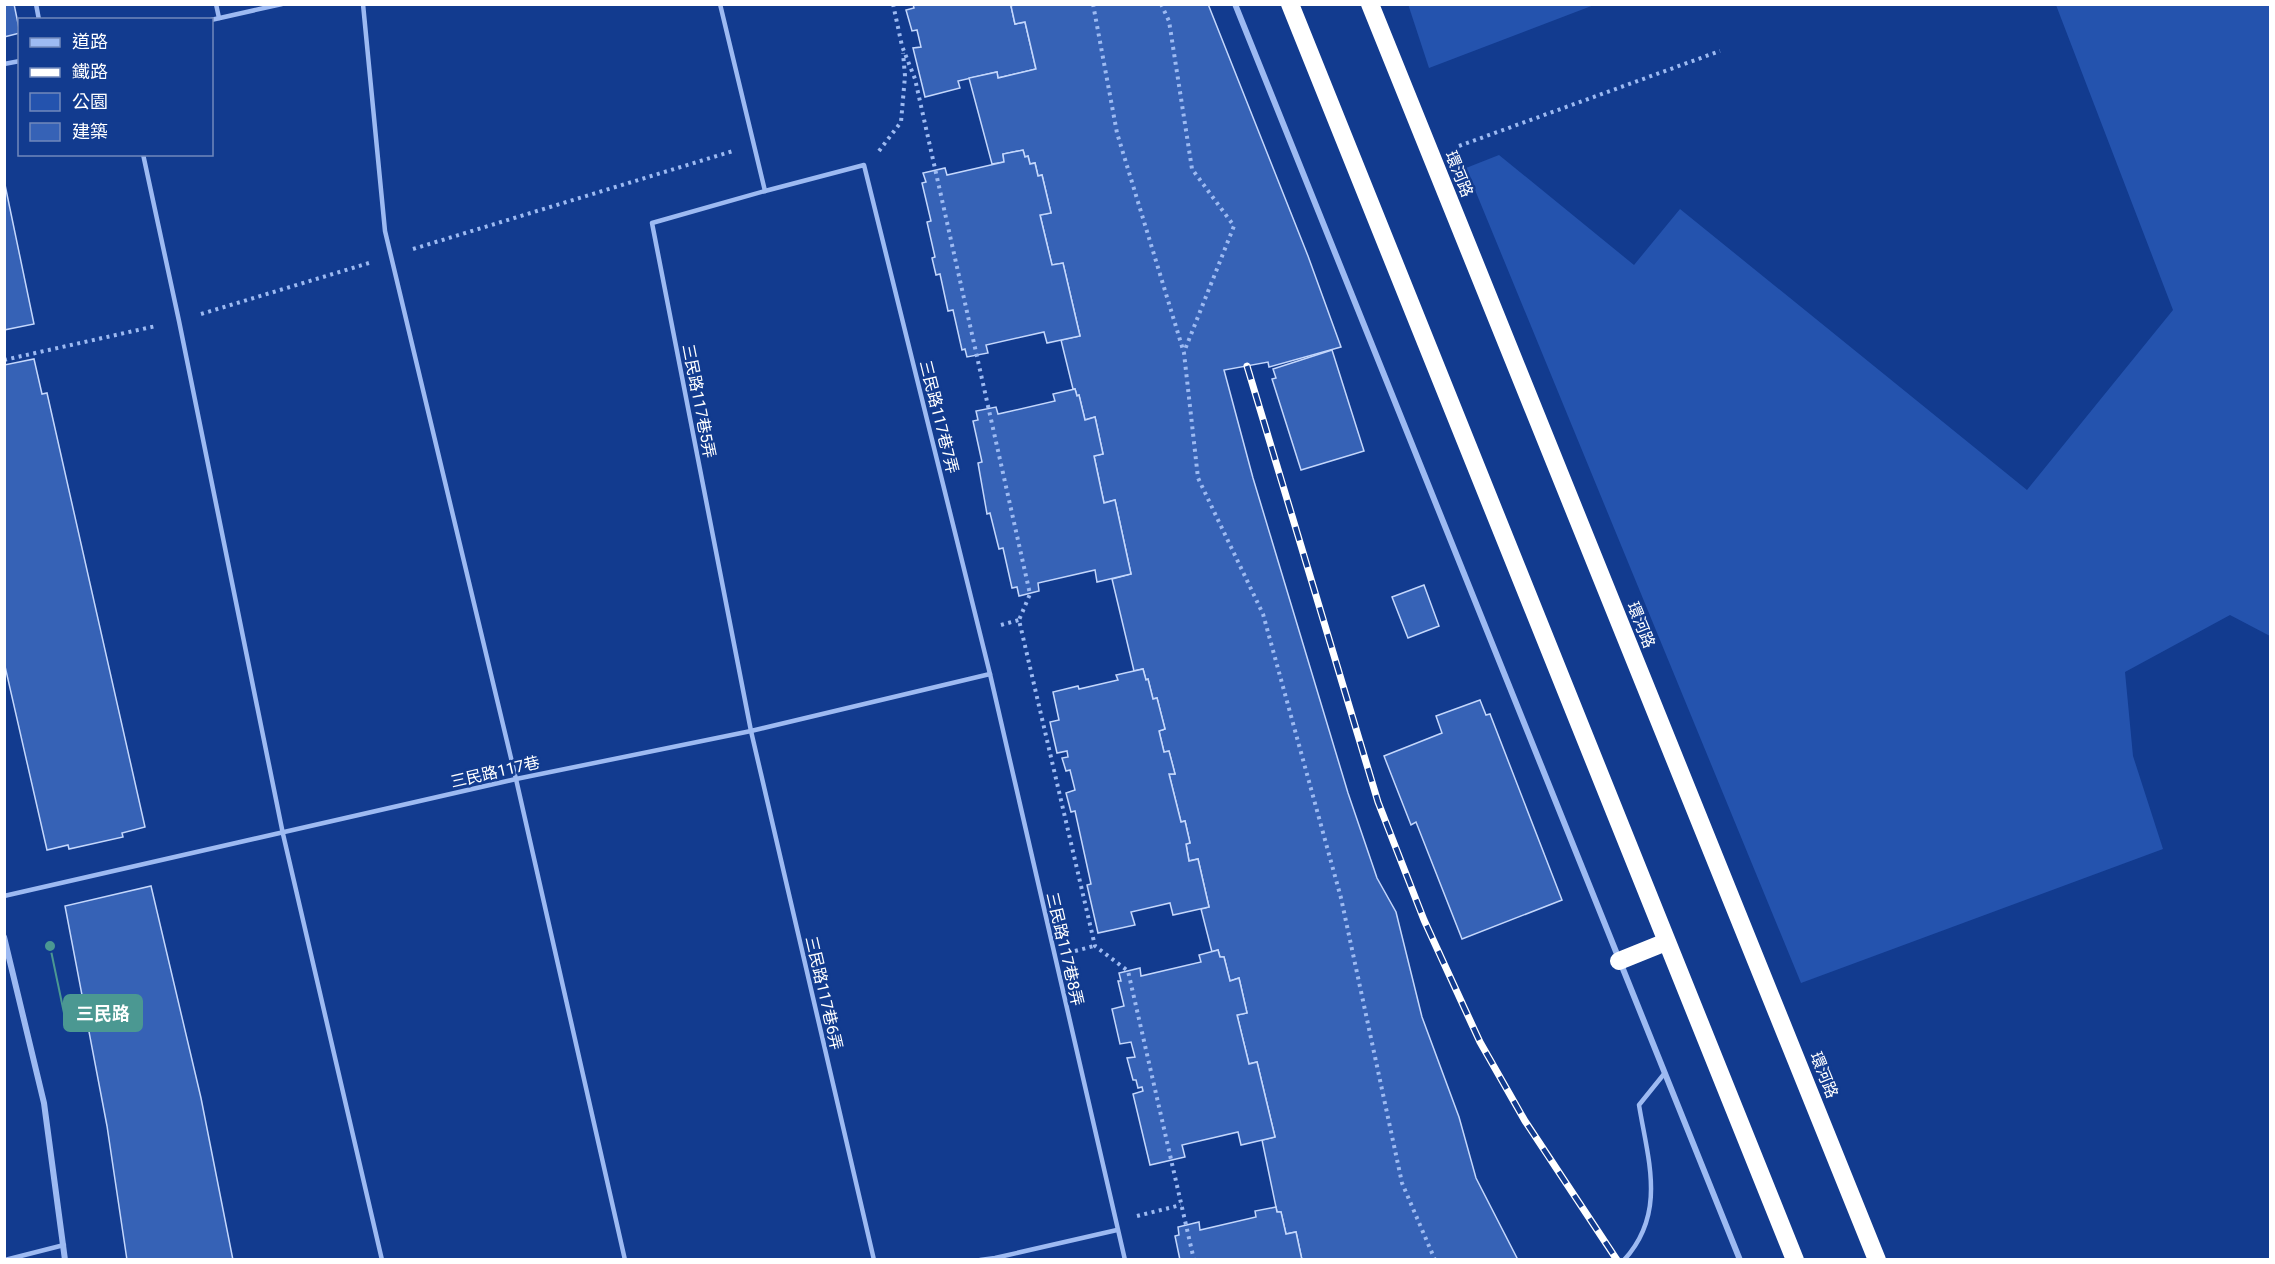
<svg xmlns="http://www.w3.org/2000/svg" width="2275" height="1264" viewBox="0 0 2275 1264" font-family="Roboto,'Noto Sans TC',sans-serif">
<rect width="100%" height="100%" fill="#123b8f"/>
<g fill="#2453ae">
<polygon points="1408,4 1594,4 1594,5 1429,68"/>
<polygon points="2056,5 2270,5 2270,636 2230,615 2125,672 2133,756 2163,849 1801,983 1466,168 1499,155 1634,265 1680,209 2027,490 2173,310"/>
</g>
<g fill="#3662b6" stroke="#c4d7fc" stroke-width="1.5">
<polygon points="4,4 14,4 20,33 4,37"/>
<polygon points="913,4 1016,4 1011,6 1015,24 1025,22 1036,69 998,78 997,72 958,81 960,88 925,97 913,48 921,47 917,30 912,31 906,10 914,8"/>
<polygon points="1016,4 1208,4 1308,256 1341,347 1269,367 1268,362 1224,370 1253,478 1348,793 1377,878 1396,912 1422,1017 1459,1117 1476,1178 1518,1260 1302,1260 1296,1232 1286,1234 1281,1212 1277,1212 1262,1140 1275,1137 1257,1062 1249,1064 1237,1015 1247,1013 1239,978 1230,981 1224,957 1220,957 1218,950 1212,952 1201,909 1209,907 1198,859 1189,861 1186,844 1190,843 1185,821 1181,822 1169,774 1175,774 1169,751 1164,752 1159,731 1165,729 1157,698 1153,699 1148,679 1146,680 1143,669 1134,671 1112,579 1131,574 1115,500 1104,503 1094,456 1103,454 1095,417 1085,420 1079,395 1077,396 1075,389 1073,389 1061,340 1080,336 1063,263 1052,265 1040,215 1051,213 1042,175 1038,176 1035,163 1030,164 1028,156 1025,157 1023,150 1003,154 1004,162 992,164 969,78 997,72 998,78 1036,69 1025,22 1015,24 1011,6"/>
<polygon points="1023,150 1025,157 1028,156 1030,164 1035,163 1038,176 1042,175 1051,213 1040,215 1052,265 1063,263 1080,336 1047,343 1044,332 986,345 988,353 967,357 965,349 962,350 953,310 948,311 940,274 936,275 932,258 935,257 927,222 931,221 922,183 926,182 923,173 945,168 947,175 1004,162 1003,154"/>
<polygon points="4,180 34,324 4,330"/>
<polygon points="1332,350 1364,451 1301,470 1272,379 1276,378 1273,369"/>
<polygon points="34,359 42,394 47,393 145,827 122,833 123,837 69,849 68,845 47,850 4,662 4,365"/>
<polygon points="1075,389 1077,396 1079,395 1085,420 1095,417 1103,454 1094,456 1104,503 1115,500 1131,574 1097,582 1095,570 1038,583 1039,591 1019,596 1017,587 1012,588 1003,548 999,549 990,513 987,514 978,463 982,462 973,421 978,420 976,411 996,407 998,414 1055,401 1053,394"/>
<polygon points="1424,585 1439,626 1408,638 1392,597"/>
<polygon points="1143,669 1146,680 1148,679 1153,699 1157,698 1165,729 1159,731 1164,752 1169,751 1175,774 1169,774 1181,822 1185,821 1190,843 1186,844 1189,861 1198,859 1209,907 1173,915 1170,903 1131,912 1135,925 1098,933 1087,885 1091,884 1075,811 1071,812 1066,793 1075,790 1070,770 1066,771 1062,758 1068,757 1067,751 1057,753 1050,722 1059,720 1053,692 1078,686 1079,689 1118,680 1116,675"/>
<polygon points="1480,700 1486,715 1490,714 1562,900 1462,939 1416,822 1411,825 1384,756 1442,733 1436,716"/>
<polygon points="151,886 201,1098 233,1260 127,1260 107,1126 65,906"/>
<polygon points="1218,950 1220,957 1224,957 1230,981 1239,978 1247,1013 1237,1015 1249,1064 1257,1062 1275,1137 1241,1145 1238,1132 1182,1145 1185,1157 1150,1165 1133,1094 1143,1091 1142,1087 1138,1088 1136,1080 1133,1080 1127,1058 1135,1057 1131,1042 1120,1044 1112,1009 1124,1006 1118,981 1121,981 1119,973 1140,968 1141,976 1201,962 1199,955"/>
<polygon points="1276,1207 1277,1212 1281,1212 1286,1234 1296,1232 1302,1260 1180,1260 1175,1236 1179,1235 1178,1227 1199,1222 1200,1230 1256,1217 1255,1211"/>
</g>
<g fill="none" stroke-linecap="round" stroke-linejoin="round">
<g stroke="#9dbaf2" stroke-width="4" stroke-dasharray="3 4.5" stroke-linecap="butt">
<polyline points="893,4 902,46 915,79 1030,594 1019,620 1095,946 1128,971 1194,1260"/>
<polyline points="1093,4 1117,133 1184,353 1198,478 1263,614 1341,898 1402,1183 1435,1260"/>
<polyline points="1161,4 1169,21 1192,169 1234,226 1184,352"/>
<polyline points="1459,146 1720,51"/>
<polyline points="879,151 901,122 905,76 903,53"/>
<polyline points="413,249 733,151"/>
<polyline points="201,314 369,263"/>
<polyline points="4,360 156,326"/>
<polyline points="1001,625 1019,620"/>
<polyline points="1075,951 1094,946"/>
<polyline points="1137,1216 1181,1205"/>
</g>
<g stroke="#9dbaf2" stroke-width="4.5">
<polyline points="36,4 39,20"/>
<polyline points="216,4 219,18"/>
<polyline points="363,4 385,231 516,779 625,1260"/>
<polyline points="720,4 765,191 652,223 751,731 874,1260"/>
<polyline points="211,20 282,4"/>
<polyline points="4,64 20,61"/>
<polyline points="143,154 179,321 283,834 382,1260"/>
<polyline points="765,191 864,165 990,674 1125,1260"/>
<polyline points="4,896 516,779 751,731 990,674"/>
<polyline points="5,1260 64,1245"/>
<polyline points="980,1260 995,1258 1117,1230"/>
<path d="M 1624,1260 C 1667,1213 1648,1160 1639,1105 L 1664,1074"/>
</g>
<g stroke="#9dbaf2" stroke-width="6">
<polyline points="1235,4 1740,1260"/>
<polyline points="4,937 44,1103 65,1260"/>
</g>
<g stroke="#fff" stroke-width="18">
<polyline points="1290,4 1795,1260"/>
<polyline points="1370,4 1877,1260"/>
<polyline points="1619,961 1666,942"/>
</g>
<g stroke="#fff" stroke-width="7">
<polyline id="rail" points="1247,366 1378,802 1424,920 1480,1042 1525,1121 1617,1260"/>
</g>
<use href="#rail" stroke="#123b8f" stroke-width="4.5" stroke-dasharray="14" stroke-linecap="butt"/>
</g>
<g text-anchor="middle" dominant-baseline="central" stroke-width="5" stroke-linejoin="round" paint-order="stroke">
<g font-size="16" fill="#fff" stroke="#123b8f">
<text transform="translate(1459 174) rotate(68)">環河路</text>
<text transform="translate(699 401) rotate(79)">三民路117巷5弄</text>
<text transform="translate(939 417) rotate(76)">三民路117巷7弄</text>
<text transform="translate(1641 625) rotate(68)">環河路</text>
<text transform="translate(495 772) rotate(-13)">三民路117巷</text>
<text transform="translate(1065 949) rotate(77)">三民路117巷8弄</text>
<text transform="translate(824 993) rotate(77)">三民路117巷6弄</text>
<text transform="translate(1824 1075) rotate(68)">環河路</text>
</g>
</g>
<path fill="none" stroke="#4b9892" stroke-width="2" d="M50 946L64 1013"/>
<circle fill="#4b9892" stroke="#123b8f" stroke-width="2" cx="50" cy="946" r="6"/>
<rect fill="#4b9892" stroke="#4b9892" stroke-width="2" x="64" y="995" width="78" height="36" rx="6"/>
<g font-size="18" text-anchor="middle" font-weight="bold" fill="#fff">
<text x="103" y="1020">三民路</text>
</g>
<rect width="2275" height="1264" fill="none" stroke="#ffffff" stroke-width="12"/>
<rect x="18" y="18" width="195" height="138" fill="#123b8f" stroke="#7189bc" stroke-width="1.5"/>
<rect x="30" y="38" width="30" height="9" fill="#9dbaf2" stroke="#7189bc" stroke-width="1.5"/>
<text x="72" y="48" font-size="18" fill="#ffffff">道路</text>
<rect x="30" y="68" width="30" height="9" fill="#ffffff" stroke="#7189bc" stroke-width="1.5"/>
<text x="72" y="78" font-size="18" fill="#ffffff">鐵路</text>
<rect x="30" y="93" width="30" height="18" fill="#2453ae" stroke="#7189bc" stroke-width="1.5"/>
<text x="72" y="108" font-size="18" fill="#ffffff">公園</text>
<rect x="30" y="123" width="30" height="18" fill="#3662b6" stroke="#7189bc" stroke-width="1.5"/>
<text x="72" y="138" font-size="18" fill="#ffffff">建築</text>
</svg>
